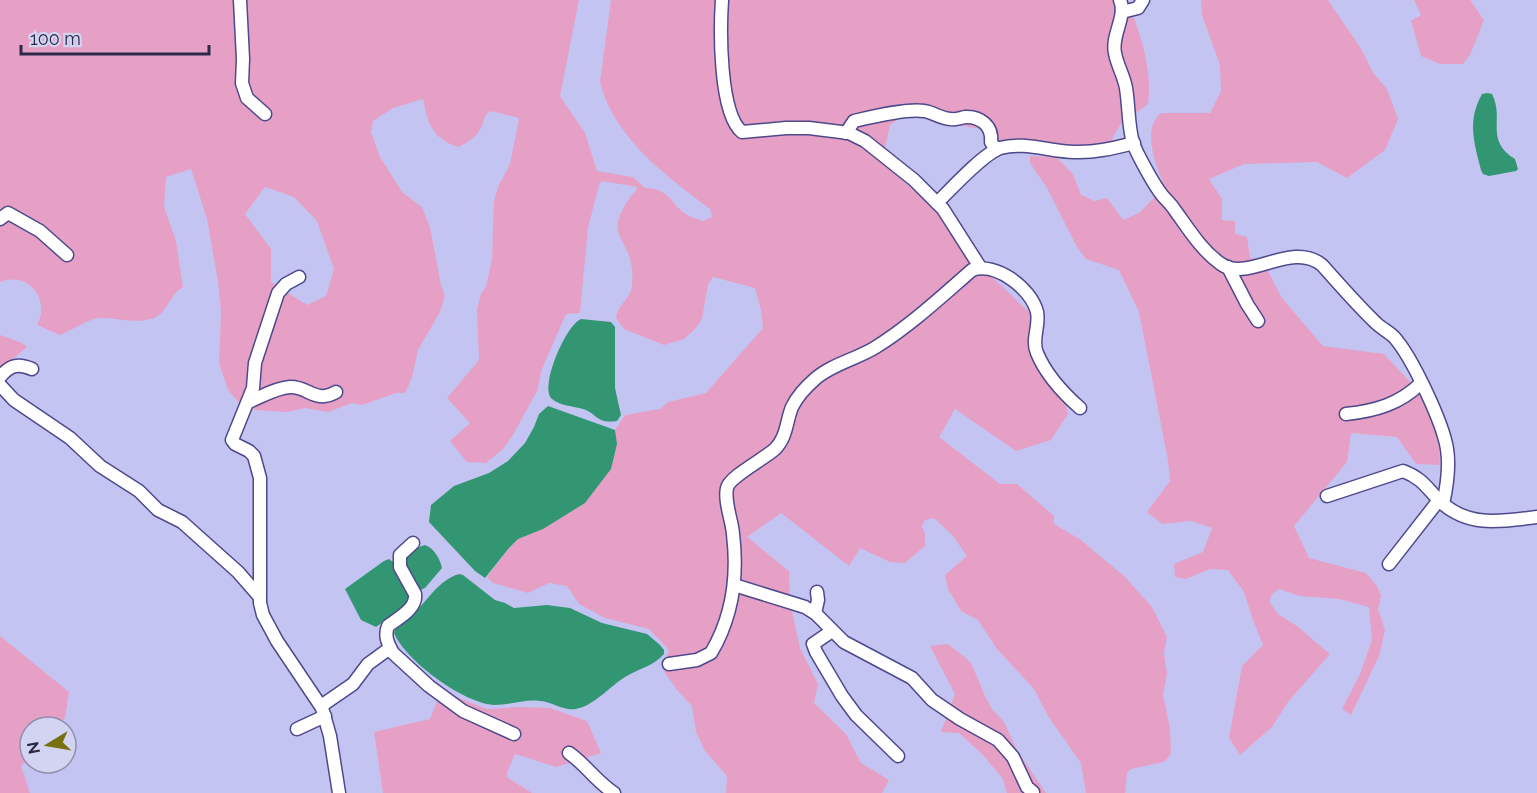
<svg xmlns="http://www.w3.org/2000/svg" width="1537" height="793" viewBox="0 0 1537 793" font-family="Raleway,sans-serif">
<rect width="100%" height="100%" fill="#c4c4f3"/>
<g fill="#e6a0c6" fill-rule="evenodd">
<path d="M 0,0 L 579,0 L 560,96 L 585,133 L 597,171 L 633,177 L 645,188 C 673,189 670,206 689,216 C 693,218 699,219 703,221 L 712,217 L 710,209 C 666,176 614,138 600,82 L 611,0 L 1127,0 C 1140,32 1153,69 1148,104 L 1120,125 L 1108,147 L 1058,150 L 997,144 L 982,129 L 937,122 L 910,111 L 890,125 L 882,163 L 931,205 L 974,260 L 1029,312 L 1043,352 L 1060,385 L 1068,414 L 1051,440 L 1016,451 L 955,409 L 939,437 L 1000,484 L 1017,484 L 1054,516 L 1054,524 L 1081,540 L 1125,577 L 1152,607 L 1167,637 L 1164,653 L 1167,674 L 1163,695 L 1170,728 L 1171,754 L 1164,762 L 1131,769 L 1127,773 L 1125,793 L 1086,793 L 1081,763 L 1048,716 L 1034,689 L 997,649 L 978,620 L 961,611 L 948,589 L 945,575 L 967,556 L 953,536 L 934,518 L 925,520 L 922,526 L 925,534 L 925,546 L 905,563 L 890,562 L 860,548 L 849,566 L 781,513 L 747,537 L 789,571 L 790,602 L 800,648 L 818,684 L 814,703 L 846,734 L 861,763 L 889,780 L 882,793 L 726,793 L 727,776 L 705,751 L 696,732 L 692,706 L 677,690 L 663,670 L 669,650 L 649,629 L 605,618 L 579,604 L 567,586 L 549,583 L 528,593 L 493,583 L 487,577 L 509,548 L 518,539 L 543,529 L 585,503 L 611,468 L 616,435 L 615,430 L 625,415 L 660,409 L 668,402 L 706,393 L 763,328 L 761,310 L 755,288 L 713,277 L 708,284 L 702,319 L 694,330 L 684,339 L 664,345 L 624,329 L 616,318 C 619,302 630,300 632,286 C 633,277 632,266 630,258 C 621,234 610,232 625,205 C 629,199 631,195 636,191 L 637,187 L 602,181 L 599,185 L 588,228 L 580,313 L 566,314 L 542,369 L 537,391 L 513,435 L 503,449 L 486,463 L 467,462 L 450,441 L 470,423 L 447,398 L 479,360 L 477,310 L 481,294 L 486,287 L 492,259 L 494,201 L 498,187 L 510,164 L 519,118 L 490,111 C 484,116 484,121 481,128 C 476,138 467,143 458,147 C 432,138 428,124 423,99 L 393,108 L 373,121 L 371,132 L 380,157 L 403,193 L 422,207 L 430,227 L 441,285 L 445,296 L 440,312 L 418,350 L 412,378 L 405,393 L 396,393 L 362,405 L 352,403 L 328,412 L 305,408 L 287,412 L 256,410 L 241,405 L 228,390 L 219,363 L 221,312 L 218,281 L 207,219 L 191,169 L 166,177 L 164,207 L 176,241 L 183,287 C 169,295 167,315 151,319 C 133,324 116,317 99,318 C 89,319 70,331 60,335 L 37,325 C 51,299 28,271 0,282 ZM 265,187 L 294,197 L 317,221 L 334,269 L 326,296 L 307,305 L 271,282 L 271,249 L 245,214 Z"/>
<path d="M 1201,0 L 1328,0 L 1360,47 L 1374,74 L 1387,89 L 1398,119 L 1385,150 L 1347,178 L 1317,162 L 1244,164 L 1209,179 L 1222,199 L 1222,220 L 1235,221 L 1235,234 L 1247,237 L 1250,258 L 1262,260 L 1282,298 L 1323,346 L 1384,354 L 1416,388 L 1438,434 L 1440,465 L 1416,464 L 1397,437 L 1351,433 L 1347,462 L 1294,526 L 1309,558 L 1366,573 L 1377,586 L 1381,596 L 1378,609 L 1385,630 L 1379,656 L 1351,715 L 1342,709 L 1360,674 L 1372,640 L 1369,607 L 1339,599 L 1300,596 L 1279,589 L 1271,595 L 1270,603 L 1278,614 L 1297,626 L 1330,654 L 1288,702 L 1272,727 L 1240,755 L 1229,738 L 1242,666 L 1263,645 L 1253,620 L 1244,592 L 1228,570 L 1210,569 L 1186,579 L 1175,577 L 1174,564 L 1203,552 L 1212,528 L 1191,521 L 1162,524 L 1147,512 L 1170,481 L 1168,460 L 1139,312 L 1119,270 L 1086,259 L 1077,247 L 1047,188 L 1030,163 L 1030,156 L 1056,157 L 1073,174 L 1081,195 L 1095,201 L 1107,198 L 1123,220 L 1139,213 L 1165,187 C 1156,167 1141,129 1161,113 L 1210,113 L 1221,91 L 1220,65 L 1202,15 Z"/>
<polygon points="1414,0 1470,0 1484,20 1470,55 1463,64 1440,64 1421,56 1411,21 1421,15"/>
<polygon points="0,335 22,343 27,347 0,370"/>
<polygon points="0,636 69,692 65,718 57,727 30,727 30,757 21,766 30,793 0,793"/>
<polygon points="948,644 967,659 972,665 985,696 992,709 1004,722 1017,750 1046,793 1007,793 1003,779 983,755 959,733 941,732 955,694 930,646"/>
<polygon points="441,691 487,709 520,707 550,708 587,721 601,753 556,767 515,754 507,773 508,778 532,793 383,793 374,732 430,719"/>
</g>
<g fill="#329673">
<path d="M 1487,93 L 1492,94 C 1505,119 1484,140 1515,159 L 1518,169 L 1516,171 L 1489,176 L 1483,174 L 1481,170 C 1474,142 1467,121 1482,94 Z"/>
<path d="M 581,319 L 611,322 L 615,327 L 615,388 L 621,415 L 617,421 C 596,424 598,414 583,409 C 573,406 560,406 552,399 C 539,387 566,325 581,319 Z"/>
<polygon points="548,406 615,430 617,444 611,469 585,503 543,529 518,539 509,548 485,578 475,571 429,522 431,505 454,486 489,473 508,461 525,443 534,427 539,414"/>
<path d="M 425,545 C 434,548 440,559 442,568 L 425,588 L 420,590 C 403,572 395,553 425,545 Z"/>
<polygon points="389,559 393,562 410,595 409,603 376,627 361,620 345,589 384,561"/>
<path d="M 459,574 L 463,575 L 495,600 L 505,603 L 514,608 L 547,605 L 570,608 L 602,623 L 647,634 L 660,645 L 664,650 L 664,654 C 654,666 638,669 625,677 C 609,687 595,705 576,709 C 563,711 553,702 540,701 C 525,699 510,705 495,705 C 464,704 405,660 394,633 C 396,624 404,621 411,616 C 427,602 438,580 459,574 Z"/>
</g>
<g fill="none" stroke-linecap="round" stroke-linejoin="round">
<g stroke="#4e488c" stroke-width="15">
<g id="street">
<polyline points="240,0 243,59 242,83 247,98 265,114"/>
<path d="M 722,0 C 720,29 719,113 742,132 L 786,128 L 809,128 L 849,133 L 865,141 L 914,180 L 943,209 L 980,267"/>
<path d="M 1120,0 C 1127,17 1111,35 1115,53 C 1117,65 1124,76 1126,88 C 1129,106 1128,125 1133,143 C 1137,154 1154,185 1162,195 C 1166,200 1171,204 1174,209 C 1188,228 1201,250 1221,264 C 1247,283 1292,240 1322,265 C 1340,285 1357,305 1376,323 C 1381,328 1389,332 1394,337 C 1412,357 1443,423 1447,449 C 1450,468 1447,486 1443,504"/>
<polyline points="1122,12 1138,8 1143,0"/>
<path d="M 846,133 L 854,121 C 871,117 907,108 924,111 C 933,112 941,119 951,119 C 956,120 960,118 965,117 C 980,116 993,126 991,142 L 996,150"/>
<path d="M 937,203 C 951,189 983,154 1000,148 C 1024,141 1051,152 1074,152 C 1095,153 1114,148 1134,143"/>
<polyline points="0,219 8,213 40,231 67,255"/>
<polyline points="1228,267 1247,304 1258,321"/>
<polyline points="299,277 286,284 278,293 255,363 253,388 232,440 235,444 249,451 254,456 260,478 260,603 263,615 277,641 322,708 330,736 339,793"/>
<path d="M 0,377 C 10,365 18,363 32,369"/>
<polyline points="0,385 14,400 70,438 100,466 139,491 158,510 182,522 238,572 259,596"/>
<path d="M 248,402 C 261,397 275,388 290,387 C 308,386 315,404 336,392"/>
<path d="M 1346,414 C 1375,411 1400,404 1421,383"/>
<path d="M 1327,496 L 1403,471 C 1424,479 1427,489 1442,503 C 1470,528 1503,521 1537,517"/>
<path d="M 413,543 L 400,555 L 400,567 L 415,594 C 417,609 398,618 388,626 C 384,636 388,644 393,653 L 429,686 L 463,711 L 514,734"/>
<polyline points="1389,564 1439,500"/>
<polyline points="734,585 805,607 816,614 844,642 912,678 932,700 960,719 998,740 1013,757 1027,787 1033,792"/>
<polyline points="815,613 818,600 817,592"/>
<polyline points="832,631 813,644 816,652 842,696 856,715 898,756"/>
<path d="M 669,664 L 697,660 L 711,653 C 733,616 738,575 733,534 C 732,520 724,502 727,488 C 729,477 764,459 775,449 C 787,437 786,422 792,407 C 797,397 807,386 815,379 C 832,364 857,359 876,347 C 911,325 941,297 972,270 C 996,262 1031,288 1037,312 C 1040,327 1031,339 1037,353 C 1046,375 1063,393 1080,408"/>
<polyline points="321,706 353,684 368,664 390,648"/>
<polyline points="297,729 325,716"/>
<path d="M 569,753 C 586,765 597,782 614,793"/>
</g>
</g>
<use href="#street" stroke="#fff" stroke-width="12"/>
</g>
<g transform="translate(48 745) rotate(259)"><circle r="28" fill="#d3d3f2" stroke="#908fae" stroke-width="1.5"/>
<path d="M0-4.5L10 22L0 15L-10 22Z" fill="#777112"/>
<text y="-9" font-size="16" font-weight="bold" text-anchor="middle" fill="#2b2947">N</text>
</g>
<path d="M21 45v9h188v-9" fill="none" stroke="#2b2947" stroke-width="3"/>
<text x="30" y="45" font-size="18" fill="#2b2947" stroke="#d3d3f2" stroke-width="4.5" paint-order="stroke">100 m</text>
</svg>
